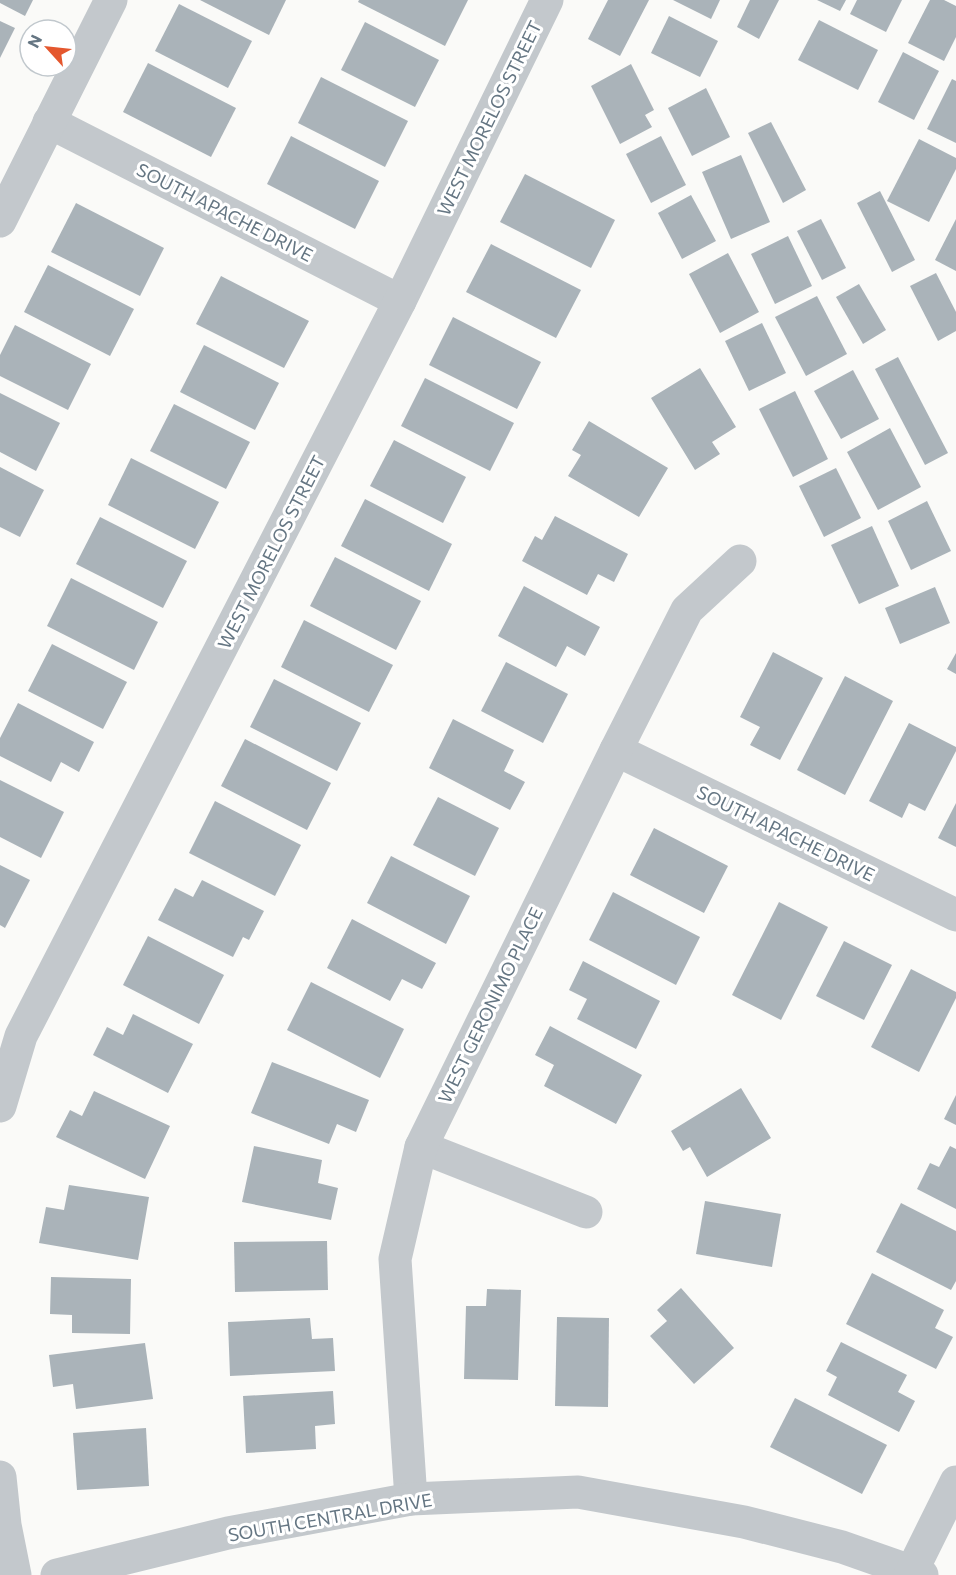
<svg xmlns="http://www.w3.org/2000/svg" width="956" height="1575" viewBox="0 0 956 1575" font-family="Commissioner,sans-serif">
<rect width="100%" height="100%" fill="#fafaf8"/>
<g fill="#aab3b9">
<polygon points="0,0 33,0 25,16 0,3"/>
<polygon points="200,0 286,0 269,35"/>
<polygon points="359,0 468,0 445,46 358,2"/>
<polygon points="608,0 649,0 620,56 588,39"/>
<polygon points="673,0 720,0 711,19"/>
<polygon points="750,0 779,0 759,39 737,27"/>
<polygon points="817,0 846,0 840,11"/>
<polygon points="857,0 902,0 886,32 850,14"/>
<polygon points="930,0 944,0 956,6 956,37 944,61 908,43"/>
<polygon points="179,4 252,41 228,88 155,51"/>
<polygon points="669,16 718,41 700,77 651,53"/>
<polygon points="819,20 878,50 858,90 798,60"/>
<polygon points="0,21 15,28 0,58"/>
<polygon points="365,22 439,60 415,107 341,70"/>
<polygon points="903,52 939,71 914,120 878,102"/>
<polygon points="148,63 236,108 211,157 123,112"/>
<polygon points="631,64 654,110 645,115 652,127 620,144 591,86"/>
<polygon points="321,77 408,121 385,167 298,123"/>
<polygon points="952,79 956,81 956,143 927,129"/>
<polygon points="706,88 730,137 692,156 668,108"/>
<polygon points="771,122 806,190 783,203 748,133"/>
<polygon points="291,136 379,181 355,229 267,184"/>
<polygon points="661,136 686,185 651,203 626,154"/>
<polygon points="919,139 956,158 956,169 929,222 887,201"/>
<polygon points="741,155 770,222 731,239 702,172"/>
<polygon points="525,174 615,220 591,268 500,222"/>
<polygon points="880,191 915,260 892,272 857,203"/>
<polygon points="691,195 716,241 682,259 658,213"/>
<polygon points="76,203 164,248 140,296 51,252"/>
<polygon points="821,219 846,268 822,280 797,231"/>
<polygon points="956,219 956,271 935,260"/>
<polygon points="788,236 812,286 775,304 751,254"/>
<polygon points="491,244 581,290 556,338 466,292"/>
<polygon points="728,253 759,312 720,333 689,274"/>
<polygon points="48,265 134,309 110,356 24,312"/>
<polygon points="936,273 956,312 956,331 938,341 910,286"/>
<polygon points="221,276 309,321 284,368 196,324"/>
<polygon points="859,284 886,330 863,344 836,297"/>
<polygon points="817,296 847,354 806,376 775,317"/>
<polygon points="453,317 541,362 517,409 429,365"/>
<polygon points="762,323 786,373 749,391 725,341"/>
<polygon points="15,325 91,364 68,410 0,376 0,355"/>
<polygon points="204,345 279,383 255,430 180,392"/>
<polygon points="898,357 948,453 925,465 875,369"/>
<polygon points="700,368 736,427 712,442 720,454 695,470 651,398"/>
<polygon points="853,370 879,419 841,439 814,391"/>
<polygon points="425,378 514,423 490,471 401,426"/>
<polygon points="795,391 828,459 793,477 759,409"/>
<polygon points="0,393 60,423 36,471 0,452"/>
<polygon points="174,404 250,442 226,489 150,451"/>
<polygon points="589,421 668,468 639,517 568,476 581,455 572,450"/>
<polygon points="890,428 921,487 878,510 847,452"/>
<polygon points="394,440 466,477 443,523 370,486"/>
<polygon points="131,458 219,502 195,549 108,505"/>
<polygon points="0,467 44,490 20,537 0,527"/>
<polygon points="836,468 861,518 824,537 799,486"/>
<polygon points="365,499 452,544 429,591 341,546"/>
<polygon points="927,501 951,551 911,570 888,521"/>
<polygon points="555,516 628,554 614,582 598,574 587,595 522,561 535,536 542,540"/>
<polygon points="100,517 187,561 163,608 76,564"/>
<polygon points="872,526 899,586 859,604 831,545"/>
<polygon points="335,557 421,601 396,650 310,606"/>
<polygon points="71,578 158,622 134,670 47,626"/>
<polygon points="524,586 600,627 585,656 567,646 556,667 498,636"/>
<polygon points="935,587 950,623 900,644 885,608"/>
<polygon points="304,620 393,665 369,712 281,667"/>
<polygon points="52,644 127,682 103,729 28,691"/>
<polygon points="773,652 823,678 780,760 750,745 760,727 740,717"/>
<polygon points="956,653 956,674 947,669"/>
<polygon points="506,662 568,694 543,743 481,711"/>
<polygon points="845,676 893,701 845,795 797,770"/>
<polygon points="274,679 361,723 337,771 250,727"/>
<polygon points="18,703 94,742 79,772 61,762 51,782 0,756 0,738"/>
<polygon points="453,719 514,750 504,771 525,782 510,810 429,768"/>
<polygon points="909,723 956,747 956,751 925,811 909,803 902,818 869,801"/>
<polygon points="245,739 331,783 307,830 221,786"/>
<polygon points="0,780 64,812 41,858 0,837"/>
<polygon points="438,797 499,828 475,876 413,845"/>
<polygon points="215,801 301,845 275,896 189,853"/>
<polygon points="956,803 956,847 938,838"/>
<polygon points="654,828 728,866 704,913 630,875"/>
<polygon points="391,856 470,896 446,944 367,903"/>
<polygon points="0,865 30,880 5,928 0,925"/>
<polygon points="202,880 264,911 249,940 243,937 233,957 158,920 175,888 193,897"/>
<polygon points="613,892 700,937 676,985 589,940"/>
<polygon points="779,902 828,927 781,1020 732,995"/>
<polygon points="352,919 436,963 422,989 402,979 390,1001 327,968"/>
<polygon points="148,936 224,975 199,1024 123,985"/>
<polygon points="844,941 892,965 864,1020 816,996"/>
<polygon points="583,961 660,1001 636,1049 577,1019 587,999 569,990"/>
<polygon points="911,969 956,992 956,998 919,1072 871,1047"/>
<polygon points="311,982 404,1029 380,1078 287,1030"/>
<polygon points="133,1014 193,1044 168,1093 93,1055 107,1027 123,1035"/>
<polygon points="550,1026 642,1075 616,1124 544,1086 554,1065 535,1055"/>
<polygon points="272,1062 369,1100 356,1132 337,1124 329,1144 251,1113"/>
<polygon points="741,1088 771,1138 707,1177 690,1147 683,1151 671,1131"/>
<polygon points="94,1091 170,1126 145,1179 56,1137 70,1110 82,1116"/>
<polygon points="956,1095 956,1125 944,1119"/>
<polygon points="254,1146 322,1160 318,1183 338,1188 331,1220 242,1202"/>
<polygon points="950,1146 956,1149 956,1209 917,1189 930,1163 939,1167"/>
<polygon points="69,1185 149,1197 138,1260 39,1243 46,1207 64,1210"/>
<polygon points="705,1201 781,1214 772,1267 696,1254"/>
<polygon points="901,1203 956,1231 956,1281 951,1290 876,1252"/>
<polygon points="327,1241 328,1290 235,1292 234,1242"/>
<polygon points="872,1273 944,1310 935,1328 953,1337 936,1369 846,1324"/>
<polygon points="51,1277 131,1279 130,1334 72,1333 72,1315 50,1314"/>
<polygon points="681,1288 734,1348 694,1384 650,1336 667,1321 657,1310"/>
<polygon points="487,1289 521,1290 518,1380 464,1379 466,1306 486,1306"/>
<polygon points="557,1317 609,1318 608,1407 555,1406"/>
<polygon points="310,1318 312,1339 333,1338 335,1371 230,1376 228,1322"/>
<polygon points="841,1342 907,1375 898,1392 915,1401 899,1432 828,1395 837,1377 826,1371"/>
<polygon points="145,1343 153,1399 76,1409 73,1384 53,1387 49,1355"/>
<polygon points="333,1391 335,1424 315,1426 316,1449 246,1453 243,1396"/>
<polygon points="795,1398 887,1445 862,1494 770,1447"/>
<polygon points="146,1428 149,1486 77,1490 73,1433"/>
</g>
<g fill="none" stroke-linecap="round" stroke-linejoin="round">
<g stroke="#c3c8cc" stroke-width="33">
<polyline points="49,122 400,301"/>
<polyline points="0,221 111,0"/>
<polyline points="616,750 956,915"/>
<polyline points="0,1106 21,1036 400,301 547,0"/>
<polyline points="421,1147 586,1212"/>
<polyline points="0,1477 5,1525 15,1575"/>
<polyline points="411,1499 395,1259 421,1147 616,750 687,610 740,561"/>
<polyline points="57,1575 228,1533 411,1499 578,1492 744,1522 842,1547 922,1575"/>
<polyline points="910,1575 956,1482"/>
</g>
</g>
<g text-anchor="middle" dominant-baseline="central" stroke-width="6" stroke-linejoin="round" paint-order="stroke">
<g font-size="18" fill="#657683" stroke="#fff">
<text transform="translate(489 118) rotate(-64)">WEST MORELOS STREET</text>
<text transform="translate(225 212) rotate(27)">SOUTH APACHE DRIVE</text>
<text transform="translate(271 552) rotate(-63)">WEST MORELOS STREET</text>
<text transform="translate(786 833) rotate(26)">SOUTH APACHE DRIVE</text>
<text transform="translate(490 1005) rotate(-64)">WEST GERONIMO PLACE</text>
<text transform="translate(330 1517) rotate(-10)">SOUTH CENTRAL DRIVE</text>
</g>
</g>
<g transform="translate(48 48) rotate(297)"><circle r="28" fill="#ffffff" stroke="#c1c8cd" stroke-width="1.5"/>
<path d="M0-4.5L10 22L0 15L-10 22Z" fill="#e4572e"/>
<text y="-9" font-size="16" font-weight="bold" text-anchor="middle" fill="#657683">N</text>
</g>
</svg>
